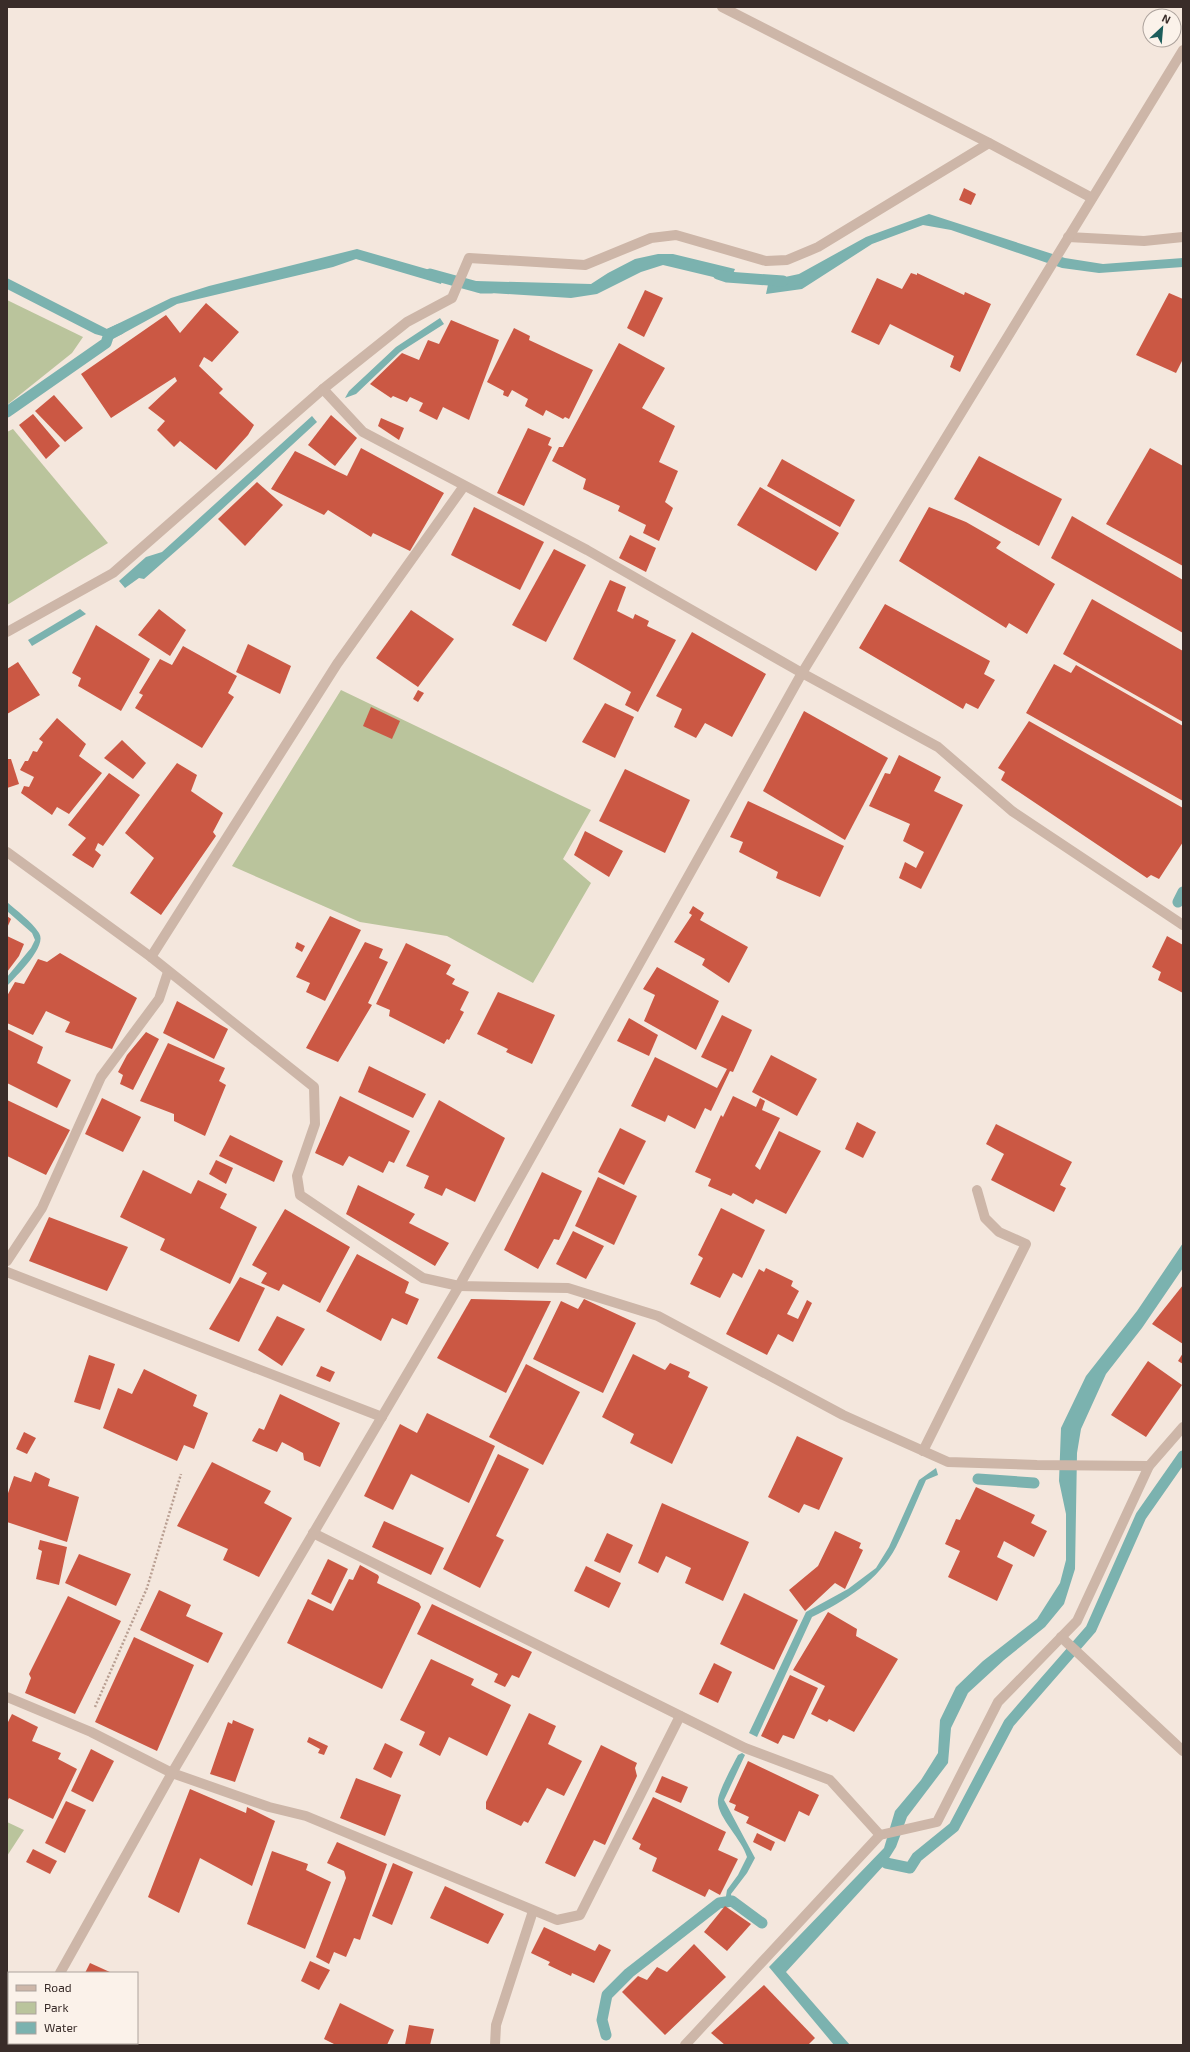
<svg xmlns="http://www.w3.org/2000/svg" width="1190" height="2052" viewBox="0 0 1190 2052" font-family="'Exo 2',sans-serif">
<rect width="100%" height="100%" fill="#f4e7dd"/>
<g fill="#bac49c">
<polygon points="7,300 83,337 72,353 7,405"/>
<polygon points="13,429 108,543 7,605 7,432"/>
<polygon points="341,690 591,810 563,859 591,883 533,983 447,936 360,922 232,866"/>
<polygon points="7,1822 24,1830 7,1856"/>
</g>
<g fill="#7bb2af">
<polygon points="929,214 1065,258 1103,264 1183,258 1183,267 1099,273 1062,268 951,230 923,225 872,244 802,289 766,294 770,275 785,277 799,274 866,237"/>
<polygon points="357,249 444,274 441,284 356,259 333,267 177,304 113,339 95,334 7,289 7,278 107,329 171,298 209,286"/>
<polygon points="658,254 673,254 735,269 730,281 663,265 641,272 597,294 571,298 475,292 476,281 591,284 608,273 635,259"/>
<polygon points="440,318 444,324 400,352 356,394 345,398 349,391 396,347"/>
<polygon points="312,416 317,422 193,536 144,579 139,578 125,588 119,581 146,557 162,552"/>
<polygon points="80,609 86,614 32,646 28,640"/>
<path d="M 7,902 C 17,911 31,921 39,933 C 48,946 16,976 7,986 L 7,977 L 31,948 L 35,940 L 32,933 L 7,911 Z"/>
<polygon points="1183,1243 1183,1268 1142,1328 1106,1374 1081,1429 1077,1453 1075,1569 1064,1604 1045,1627 1004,1660 968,1693 951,1728 948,1763 907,1817 896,1847 886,1863 786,1972 850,2045 834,2045 769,1967 884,1848 895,1811 921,1780 938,1753 940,1720 956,1687 983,1661 1037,1619 1060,1583 1066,1560 1066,1514 1059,1481 1061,1428 1086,1376 1137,1311"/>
<path d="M 936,1468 L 938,1475 L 926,1480 C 916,1502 907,1525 896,1547 C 879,1580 845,1601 812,1617 L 757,1737 L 749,1733 L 806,1612 L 848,1589 L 876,1568 L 889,1547 L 919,1480 Z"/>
<path d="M 742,1753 L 745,1755 L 724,1800 L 755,1858 L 747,1873 L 731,1894 L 732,1901 L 725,1902 L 727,1890 L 738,1875 L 747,1857 C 742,1839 716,1816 718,1800 C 719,1790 733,1765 738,1755 Z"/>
</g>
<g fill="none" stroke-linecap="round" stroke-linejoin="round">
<g stroke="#7bb2af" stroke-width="11">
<polyline points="430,274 481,288 491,288"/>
<polyline points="718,274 727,277 783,281"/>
<polyline points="7,412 106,343 109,334 120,329"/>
<polyline points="1178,902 1183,892"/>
<polyline points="978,1479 1034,1483"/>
<polyline points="886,1863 910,1868 917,1857 954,1827 1009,1723 1091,1629 1141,1516 1183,1456"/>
<polyline points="606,2035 602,2020 607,1995 629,1973 719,1903 732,1901 762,1923"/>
</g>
</g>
<g fill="#cb5844">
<polygon points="964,188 976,194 971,205 959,200"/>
<polygon points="911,273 917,275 917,273 964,295 965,292 991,304 960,372 950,367 954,356 890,324 879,345 851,332 877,278 902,289"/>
<polygon points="645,290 663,298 644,337 627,328"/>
<polygon points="1169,293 1183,299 1183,359 1176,373 1136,355"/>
<polygon points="206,303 239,332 212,362 204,357 199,366 223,389 219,393 254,425 248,435 216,470 180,441 174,447 157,430 165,421 148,408 177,381 175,377 111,418 81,374 166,315 180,333"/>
<polygon points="451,320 499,340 469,420 443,407 437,420 419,411 423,403 410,397 407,402 393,396 391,398 370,384 402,353 419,360 428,340 439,344"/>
<polygon points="514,328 530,336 529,340 593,370 569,419 565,417 563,419 546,410 543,416 525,406 528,399 512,390 508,397 503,395 504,391 487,382"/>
<polygon points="619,343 665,368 642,408 675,426 659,462 678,471 665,502 673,508 659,541 643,533 646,525 618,511 620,506 583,489 586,479 552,461 559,447 563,447"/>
<polygon points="54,395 83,428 65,442 35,411"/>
<polygon points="33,414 60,446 46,459 19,425"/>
<polygon points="331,415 357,438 335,466 308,445"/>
<polygon points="381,418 404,428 399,440 378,426"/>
<polygon points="528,428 551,438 548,445 552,447 524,506 497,493"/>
<polygon points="361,448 444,493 410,551 373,533 371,537 328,510 324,515 271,489 295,451 347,476"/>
<polygon points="1150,448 1183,466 1183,566 1106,524"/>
<polygon points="979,456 1062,499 1039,546 954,499"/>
<polygon points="782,459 855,500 840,527 767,486"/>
<polygon points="257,482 283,505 245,546 218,519"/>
<polygon points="760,487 839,533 816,571 737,525"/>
<polygon points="474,507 544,542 520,590 451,555"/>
<polygon points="929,507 966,522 1001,542 996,548 1055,584 1027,634 1009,623 1006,628 899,561"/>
<polygon points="1072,516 1183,580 1183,633 1051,558"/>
<polygon points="630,535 656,548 646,572 619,558"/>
<polygon points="554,549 586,565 546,642 512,625"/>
<polygon points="610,580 626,587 617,611 633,619 635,614 649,621 647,626 676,640 638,712 625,705 631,692 573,659"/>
<polygon points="1092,599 1183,651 1183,722 1063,654"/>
<polygon points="885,604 990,661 984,674 995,680 978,709 966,703 963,709 859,648"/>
<polygon points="159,609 186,630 170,656 138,635"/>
<polygon points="411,610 454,639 418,687 376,658"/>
<polygon points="96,625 150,659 121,711 78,686 81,678 72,673"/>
<polygon points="692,632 766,674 732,737 705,723 696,738 674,727 682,709 656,696"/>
<polygon points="248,644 291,666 280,694 236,672"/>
<polygon points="183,646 237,676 228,693 234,697 202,748 135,708 143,695 139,693 160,659 172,665"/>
<polygon points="18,662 40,695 7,714 7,669"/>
<polygon points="1054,664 1071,673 1076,665 1183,726 1183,801 1026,713"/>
<polygon points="418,690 424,693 418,702 413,699"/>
<polygon points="605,703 634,717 615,758 582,742"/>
<polygon points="371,707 400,721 392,739 363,726"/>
<polygon points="804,711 888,758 845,840 763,791"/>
<polygon points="57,718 86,744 79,756 102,773 69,814 57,807 52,815 21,793 24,786 29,787 34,777 20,770 25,761 28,761 33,751 37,752 43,742 39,739"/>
<polygon points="1029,721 1183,808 1183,842 1159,879 1151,875 1147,878 1001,780 1005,772 998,768"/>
<polygon points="122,740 146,763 133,779 104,758"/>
<polygon points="899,755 941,777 934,791 963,805 921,889 899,878 905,862 916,868 924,852 903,841 910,824 869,806 885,773 890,774"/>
<polygon points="7,759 11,759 19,784 7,788"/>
<polygon points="177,763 197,775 191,791 223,813 213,832 216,836 161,915 130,893 154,858 125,833"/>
<polygon points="625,769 690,800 665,853 599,821"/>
<polygon points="109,773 140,795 103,846 98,843 95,850 101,855 93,868 72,855 86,838 68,825"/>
<polygon points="748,801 844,846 820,897 776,878 778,872 739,852 743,842 730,837"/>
<polygon points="585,831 623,851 609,877 574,855"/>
<polygon points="693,906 704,913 700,920 748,947 729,983 702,965 705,959 674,942 692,915 689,913"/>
<polygon points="7,916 11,919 7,928"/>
<polygon points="330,916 361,930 325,1001 306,992 310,983 296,977"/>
<polygon points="7,936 24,944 19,956 7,972"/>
<polygon points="1167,936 1183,945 1183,993 1158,980 1161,972 1152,967"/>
<polygon points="297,942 305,946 302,952 295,948"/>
<polygon points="365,942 383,949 379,958 388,962 368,1003 372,1005 338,1062 306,1048"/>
<polygon points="406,943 451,965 446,974 455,979 452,984 469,992 460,1010 464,1012 449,1040 447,1039 444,1044 389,1016 390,1010 376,1004"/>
<polygon points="60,953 137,998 112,1049 65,1032 70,1022 46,1011 33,1035 7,1023 7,996 15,982 24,984 38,959 47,962"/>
<polygon points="657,967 719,1001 696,1050 644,1021 655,995 643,989"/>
<polygon points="498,992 555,1015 532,1064 506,1052 508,1049 477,1034"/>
<polygon points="177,1001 228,1029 214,1059 163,1033"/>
<polygon points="722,1015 752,1030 733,1072 730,1071 711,1111 705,1108 695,1129 668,1115 665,1122 631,1106 655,1057 717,1088 727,1069 701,1057"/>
<polygon points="629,1018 658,1035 649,1056 617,1041"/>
<polygon points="7,1029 43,1047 37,1063 71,1080 57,1108 7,1083"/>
<polygon points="146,1032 159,1039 133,1090 120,1084 123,1075 118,1072 127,1055"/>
<polygon points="168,1043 225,1068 219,1081 226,1085 205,1136 174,1121 174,1114 140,1101"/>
<polygon points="771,1055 817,1079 797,1116 752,1092"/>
<polygon points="369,1066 426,1094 413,1118 358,1092"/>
<polygon points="340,1096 410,1131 394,1163 389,1161 383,1173 349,1156 343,1166 315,1153"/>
<polygon points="733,1096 756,1107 760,1098 765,1101 762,1110 780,1118 755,1166 760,1170 779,1131 821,1151 786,1214 756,1199 753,1204 733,1193 731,1196 708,1186 711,1179 695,1172 721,1115 723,1117"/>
<polygon points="102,1098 141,1117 123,1152 85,1134"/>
<polygon points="7,1100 70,1130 46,1175 7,1156"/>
<polygon points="439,1100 505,1138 475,1202 446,1188 442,1196 424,1188 429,1176 406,1166"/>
<polygon points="857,1122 876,1132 863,1158 845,1149"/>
<polygon points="996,1124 1072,1162 1060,1185 1066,1188 1054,1212 991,1180 1004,1154 986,1144"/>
<polygon points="620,1128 646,1141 624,1185 598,1172"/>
<polygon points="230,1135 283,1161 274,1182 219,1156"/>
<polygon points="216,1160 233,1168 226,1184 209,1174"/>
<polygon points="143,1170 191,1194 198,1180 227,1194 220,1208 257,1227 230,1284 160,1250 165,1239 120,1217"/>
<polygon points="542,1172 582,1191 559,1240 554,1239 538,1269 504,1250"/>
<polygon points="598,1177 637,1196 614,1245 575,1226"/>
<polygon points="358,1185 415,1214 409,1223 449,1243 435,1266 346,1214"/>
<polygon points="721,1208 765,1230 742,1278 733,1273 720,1298 690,1284 703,1258 698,1255"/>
<polygon points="285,1209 350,1247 320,1303 283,1284 279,1291 261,1283 267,1273 252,1265"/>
<polygon points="49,1217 128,1247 107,1291 29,1261"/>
<polygon points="573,1231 604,1246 586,1279 556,1264"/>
<polygon points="357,1254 409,1282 405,1293 419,1299 407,1325 392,1318 381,1341 326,1311"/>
<polygon points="766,1268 793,1281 791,1286 799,1291 787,1314 798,1319 807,1300 812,1303 793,1342 778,1334 767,1355 726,1334 759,1269 764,1272"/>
<polygon points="240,1277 265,1288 239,1342 209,1329"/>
<polygon points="1183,1285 1183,1344 1152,1324"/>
<polygon points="471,1299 551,1301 506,1393 437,1358"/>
<polygon points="584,1299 636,1323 603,1393 533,1359 561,1301 578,1309"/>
<polygon points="277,1316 305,1329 282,1366 258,1350"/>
<polygon points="1183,1353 1183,1364 1178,1361"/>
<polygon points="633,1354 665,1370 670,1363 690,1372 688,1377 708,1387 672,1464 630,1443 634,1434 602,1417"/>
<polygon points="89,1355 115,1364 100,1410 74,1402"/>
<polygon points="1148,1361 1182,1385 1146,1437 1111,1415"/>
<polygon points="526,1364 580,1392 543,1465 489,1437"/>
<polygon points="321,1366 335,1372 330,1382 316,1376"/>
<polygon points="144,1369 197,1395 193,1406 208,1413 194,1449 184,1445 177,1461 103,1428 118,1388 132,1394"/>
<polygon points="280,1394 340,1423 320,1467 304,1460 303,1453 282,1442 277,1452 252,1441 259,1428 264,1430"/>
<polygon points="427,1413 495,1446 469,1503 411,1474 393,1510 364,1496 400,1424 417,1433"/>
<polygon points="24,1432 36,1438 27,1454 16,1449"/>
<polygon points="797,1436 843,1458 819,1510 804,1504 799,1513 768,1497"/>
<polygon points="498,1454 529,1469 496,1536 504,1540 480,1588 443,1569"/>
<polygon points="212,1462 271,1491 264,1503 292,1518 259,1577 223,1560 228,1549 177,1526"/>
<polygon points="35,1472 50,1479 48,1486 79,1497 67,1542 7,1522 7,1496 14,1476 31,1482"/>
<polygon points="976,1487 1035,1515 1031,1523 1047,1531 1034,1557 1004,1541 997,1557 1013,1565 997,1601 948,1577 960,1551 945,1544 956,1519 960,1520"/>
<polygon points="662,1503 749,1542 723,1601 685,1583 691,1568 666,1556 658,1573 638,1563"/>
<polygon points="384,1521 444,1548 431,1575 372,1547"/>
<polygon points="835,1531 861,1543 859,1548 863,1550 845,1589 835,1583 805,1611 789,1590 818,1566"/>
<polygon points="607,1533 633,1545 620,1573 594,1561"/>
<polygon points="40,1540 67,1547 59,1585 36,1579 42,1551 38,1549"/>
<polygon points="79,1554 131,1574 116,1606 65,1583"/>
<polygon points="328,1559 348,1569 331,1604 311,1594"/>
<polygon points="360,1565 378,1575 379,1577 377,1583 419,1603 421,1607 382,1689 287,1643 308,1599 333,1611 349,1579 353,1580"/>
<polygon points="586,1566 621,1583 609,1608 574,1591"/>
<polygon points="159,1590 191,1605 186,1616 223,1633 208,1663 140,1630"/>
<polygon points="744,1593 798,1620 774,1670 720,1644"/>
<polygon points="68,1596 121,1621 75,1714 25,1693 31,1678 29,1674"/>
<polygon points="432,1604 532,1652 519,1678 512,1675 505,1687 494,1682 498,1674 417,1634"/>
<polygon points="828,1612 857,1629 856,1636 898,1659 854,1732 829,1719 827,1722 811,1714 825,1686 793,1670"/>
<polygon points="134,1637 194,1665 157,1751 95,1722"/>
<polygon points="431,1659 474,1679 471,1685 511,1705 487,1756 449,1737 440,1756 419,1745 425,1732 400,1720"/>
<polygon points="714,1663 732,1672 718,1703 699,1694"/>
<polygon points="790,1675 818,1688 794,1739 783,1735 778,1744 761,1736"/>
<polygon points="529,1713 556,1726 548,1744 582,1761 564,1796 547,1788 528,1823 524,1821 521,1826 486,1809 486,1802"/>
<polygon points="12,1714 38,1727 32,1741 61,1753 58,1759 77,1769 53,1819 9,1798 7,1802 7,1724"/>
<polygon points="233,1720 254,1729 235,1782 210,1774 228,1722 232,1724"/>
<polygon points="309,1737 328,1746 324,1755 318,1753 320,1749 307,1742"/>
<polygon points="385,1743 403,1752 391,1778 373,1769"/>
<polygon points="601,1745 637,1763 635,1768 637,1776 605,1845 594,1840 575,1877 545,1863"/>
<polygon points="91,1749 114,1761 93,1802 71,1791"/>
<polygon points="748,1761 819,1795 809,1816 799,1811 785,1842 746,1823 749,1817 734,1810 736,1805 729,1802"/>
<polygon points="662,1776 688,1787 681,1803 655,1792"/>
<polygon points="356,1778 401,1795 385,1836 340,1818"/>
<polygon points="190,1789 246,1813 247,1807 275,1821 252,1886 200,1858 179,1913 148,1897"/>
<polygon points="653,1797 726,1832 718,1850 738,1859 720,1895 709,1889 705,1897 652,1871 657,1858 639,1849 641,1844 632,1839"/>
<polygon points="66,1801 86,1810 65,1853 45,1843"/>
<polygon points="757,1833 775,1842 771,1851 753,1842"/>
<polygon points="337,1842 387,1864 360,1940 354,1938 346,1957 334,1952 329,1964 316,1957 346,1878 344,1871 327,1863"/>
<polygon points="33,1849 57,1861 50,1874 26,1862"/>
<polygon points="272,1851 308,1864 306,1870 331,1882 305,1949 247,1924"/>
<polygon points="393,1863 413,1872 392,1925 372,1916"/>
<polygon points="445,1886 504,1914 488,1944 430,1918"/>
<polygon points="725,1906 751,1924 727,1951 704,1932"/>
<polygon points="544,1927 595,1951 599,1944 611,1950 594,1983 572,1973 571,1976 548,1965 550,1962 531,1953"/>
<polygon points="694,1944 726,1977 665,2035 622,1992 638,1976 647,1980 657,1967 667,1972"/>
<polygon points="310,1961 330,1970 319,1990 301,1981"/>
<polygon points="90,1963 112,1973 85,1973"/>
<polygon points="764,1985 815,2038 808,2045 725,2045 711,2033"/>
<polygon points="340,2003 394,2030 387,2045 336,2045 324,2039"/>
<polygon points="409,2025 434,2029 430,2045 405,2045"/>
<polygon points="73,2043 93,2043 98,2045 73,2045"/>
</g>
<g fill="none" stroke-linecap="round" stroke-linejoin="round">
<polyline stroke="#b99f92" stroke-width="2.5" stroke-dasharray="2 2" stroke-linecap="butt" points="95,1707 147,1588 181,1474"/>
<g stroke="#cdb6a8" stroke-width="10">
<polyline points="722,7 989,143 1092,198"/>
<polyline points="1068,237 1144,241 1183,237"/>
<polyline points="323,389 363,432 587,550 802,673 938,747 1012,811 1183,925"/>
<polyline points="7,632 113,573 323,389 407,322 452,298 469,258 585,265 651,238 676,235 766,261 787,260 818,247 989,143"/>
<polyline points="7,852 151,957 314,1087 315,1124 297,1176 300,1195 423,1278 459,1286 568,1288 658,1316 843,1415 948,1462 1037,1465 1149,1466"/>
<polyline points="151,957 337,664 464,486"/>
<polyline points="7,1261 42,1208 101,1077 159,999 168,972"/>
<polyline points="7,1272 382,1417"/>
<polyline points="923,1451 1026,1244 999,1232 985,1218 977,1190"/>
<polyline points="313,1533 745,1748 830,1780 880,1835"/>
<polyline points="1061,1637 1183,1751"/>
<polyline points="7,1697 91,1732 172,1773 269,1807 306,1816 557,1920 580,1915 680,1716"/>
<polyline points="60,1973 172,1773 459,1286 802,673 1183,50"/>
<polyline points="19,2045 20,2043"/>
<polyline points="495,2045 496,2025 533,1911"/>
<polyline points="685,2045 880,1835 937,1822 998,1702 1077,1621 1149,1466 1183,1427"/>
</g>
</g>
<rect width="1190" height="2052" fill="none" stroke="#392c29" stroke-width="16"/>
<rect x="8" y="1972" width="130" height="72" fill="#fbf2ea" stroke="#ada39d"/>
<rect x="16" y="1985" width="20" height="6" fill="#cdb6a8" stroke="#ada39d"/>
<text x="44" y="1992" font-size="12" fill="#392c29">Road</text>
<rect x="16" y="2002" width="20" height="12" fill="#bac49c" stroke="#ada39d"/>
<text x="44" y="2012" font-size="12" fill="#392c29">Park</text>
<rect x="16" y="2022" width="20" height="12" fill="#7bb2af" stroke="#ada39d"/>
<text x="44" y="2032" font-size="12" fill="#392c29">Water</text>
<g transform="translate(1162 28) rotate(26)"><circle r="19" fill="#fbf2ea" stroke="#ada39d"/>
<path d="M0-3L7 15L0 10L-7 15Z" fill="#1c5d5b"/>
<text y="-6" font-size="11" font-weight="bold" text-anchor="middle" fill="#392c29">N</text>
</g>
</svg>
